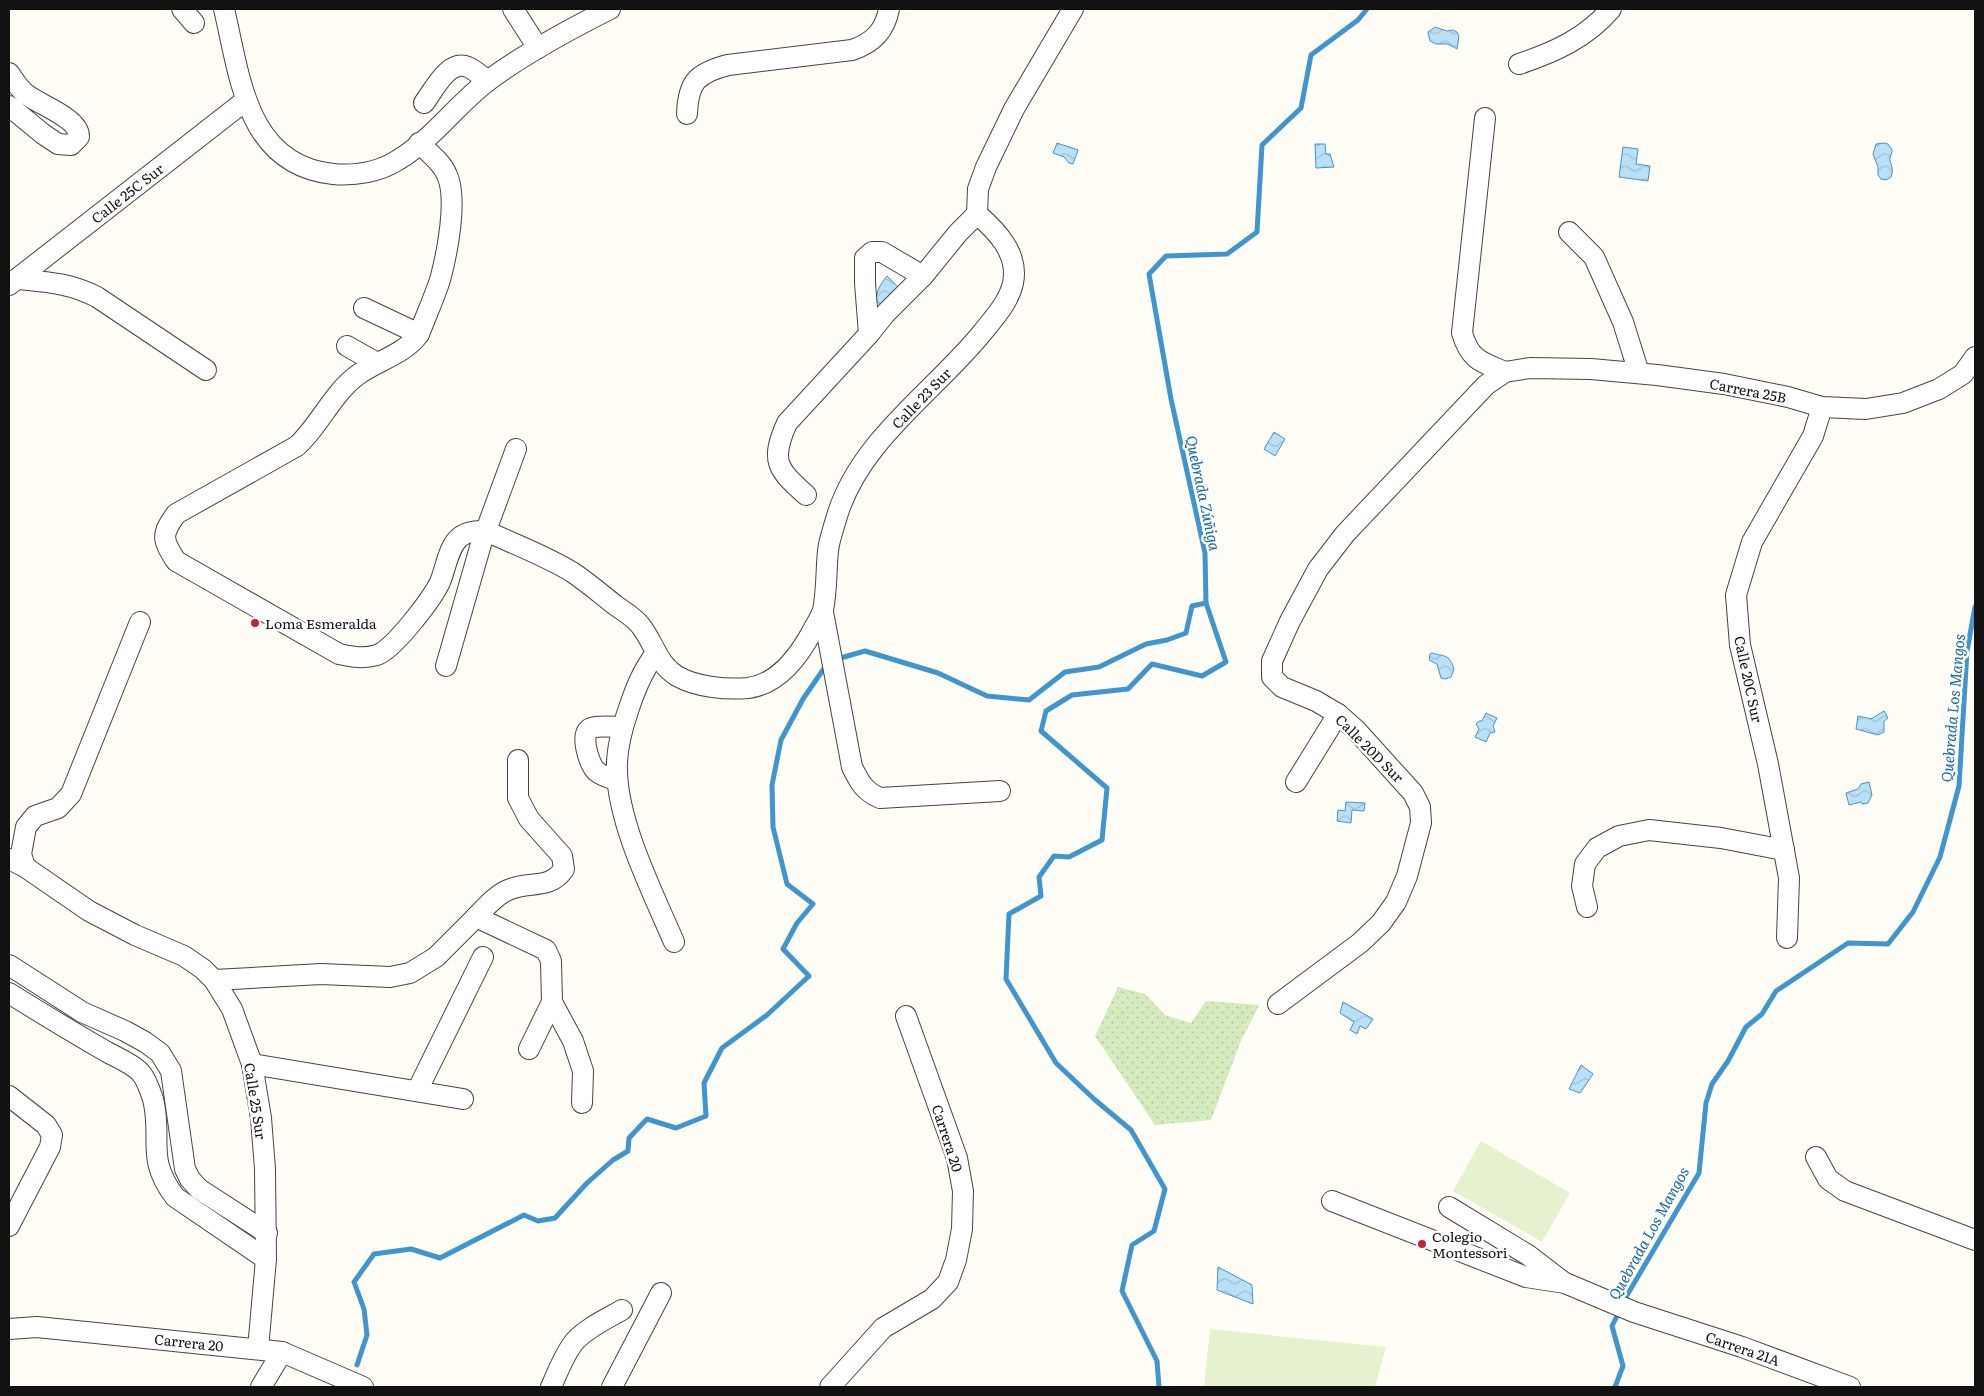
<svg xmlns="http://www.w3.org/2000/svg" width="1984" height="1396" viewBox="0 0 1984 1396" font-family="Literata,serif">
<defs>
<pattern id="grass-dots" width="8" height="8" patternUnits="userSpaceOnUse" patternTransform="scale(1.25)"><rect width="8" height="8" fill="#d5ebbd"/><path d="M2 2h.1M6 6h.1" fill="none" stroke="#b6c8a1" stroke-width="1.8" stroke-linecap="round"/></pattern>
<pattern id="water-waves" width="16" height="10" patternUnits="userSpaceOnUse" patternTransform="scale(1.25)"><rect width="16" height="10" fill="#b9e0f7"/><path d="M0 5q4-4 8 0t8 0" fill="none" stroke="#9ebfd3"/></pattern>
</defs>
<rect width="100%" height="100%" fill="#fffdf5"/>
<polygon fill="url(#grass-dots)" points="1118,987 1145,994 1165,1015 1191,1023 1206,1001 1259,1005 1240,1043 1211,1120 1155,1125 1095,1036"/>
<g fill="#e6f2cf">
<polygon points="1481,1141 1570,1193 1542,1242 1453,1191"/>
<polygon points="1210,1329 1386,1347 1375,1387 1204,1387"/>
</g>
<g fill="url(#water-waves)" stroke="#3f96cf">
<polygon points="1435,27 1447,31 1453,30 1457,32 1459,36 1457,49 1448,44 1436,44 1430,41 1428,32"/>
<polygon points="1057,143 1078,150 1073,164 1069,163 1064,157 1053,153"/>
<path d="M 1884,143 L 1888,144 L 1892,150 C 1892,153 1891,155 1890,158 C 1889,164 1895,167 1891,177 L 1886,180 L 1881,179 L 1878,175 L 1878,167 L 1873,154 L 1876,144 Z"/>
<polygon points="1315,144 1325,144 1326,154 1330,154 1334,167 1316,168"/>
<polygon points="1623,147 1638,149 1636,164 1650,166 1648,181 1619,177"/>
<path d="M 887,276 L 898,287 L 881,305 L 876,300 C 877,290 881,283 887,276 Z"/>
<polygon points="1274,432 1285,439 1275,456 1264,449"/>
<path d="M 1432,653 C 1444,657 1449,653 1454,669 L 1451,677 L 1445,679 L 1441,678 L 1437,664 L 1429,660 L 1430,654 Z"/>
<polygon points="1884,711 1888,718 1884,721 1884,732 1878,735 1856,729 1858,716 1871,719"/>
<polygon points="1486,713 1497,718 1493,726 1495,732 1490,733 1486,742 1475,737 1479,729 1476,724 1479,721 1482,721"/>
<polygon points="1869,782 1872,795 1868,803 1862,804 1861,802 1849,805 1846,793 1858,789 1861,784"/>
<polygon points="1346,802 1365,803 1364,811 1352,810 1351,823 1337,821 1338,810 1345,811"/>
<polygon points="1343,1002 1373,1019 1366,1029 1360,1026 1357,1034 1350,1030 1354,1022 1340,1013"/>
<polygon points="1581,1065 1593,1074 1580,1093 1569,1089"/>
<polygon points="1218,1267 1252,1285 1253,1304 1217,1290"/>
</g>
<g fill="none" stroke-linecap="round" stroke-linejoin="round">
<g stroke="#3f96cf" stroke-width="5">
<polyline points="837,659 865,651 938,673 987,696 1029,700 1065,672 1099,667 1146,644 1167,640 1186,633 1192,606 1206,603"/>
<polyline points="1623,1302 1699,1173 1706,1103 1712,1084 1728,1061 1746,1027 1762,1014 1776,991 1848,943 1888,944 1913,912 1940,857 1959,786 1967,651 1975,607"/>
<polyline points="357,1365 367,1335 364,1309 354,1282 374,1254 411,1249 440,1258 524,1215 538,1221 555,1218 587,1183 613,1160 628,1151 629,1138 647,1119 676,1128 706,1116 704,1083 722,1048 767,1015 809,976 783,949 797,923 813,904 787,884 773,827 772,785 781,740 803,699 827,664"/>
<polyline points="1159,1387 1157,1361 1122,1291 1132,1245 1154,1231 1165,1189 1131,1130 1094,1099 1056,1063 1006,979 1009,914 1041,896 1039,877 1054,856 1069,857 1102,840 1107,788 1041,731 1046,711 1072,695 1128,689 1152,664 1202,676 1226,662 1206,603 1205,553 1171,399 1149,274 1166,256 1227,254 1257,232 1262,145 1301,108 1311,55 1358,20 1367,9"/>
<polyline points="1615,1387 1623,1366 1612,1326 1620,1310"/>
</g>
<g stroke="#444" stroke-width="22">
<g id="minor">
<polyline points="182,9 194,23"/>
<path d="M 224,9 C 240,76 246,165 333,174 C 355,176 379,172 398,160 C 433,139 457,104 489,80 C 527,52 568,30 610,9"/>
<polyline points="513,9 538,48"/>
<path d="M 1519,64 C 1555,52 1586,38 1611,9"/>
<path d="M 9,73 C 14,80 19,89 26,94 C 39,105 80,118 79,137 L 71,145 L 58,144 L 43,134 L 9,106"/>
<path d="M 424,103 C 434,90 448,59 468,67 C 475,70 482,77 488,81"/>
<path d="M 687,114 C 688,82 697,73 728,65 L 852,50 C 873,43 885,31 889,9"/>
<path d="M 1485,118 L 1462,333 C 1470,360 1481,362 1505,372"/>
<polyline points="1569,232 1594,257 1623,322 1639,373"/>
<path d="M 18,279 C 47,282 70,283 97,297 L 206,370"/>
<polyline points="9,285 245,101"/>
<path d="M 364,308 L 419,334 C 426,316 434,298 440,280 C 447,254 458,199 447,175 C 442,162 429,153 419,143"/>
<path d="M 419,334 C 405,354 379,360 359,374 C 333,392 320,425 297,446 L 176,514 C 161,535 162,539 176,561 L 339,654 C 353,657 363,659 377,655 C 394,649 432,599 440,582 C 446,568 448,547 460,537 C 468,531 477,531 486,531 C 514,544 546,556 572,572 C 587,582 601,594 615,605 C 623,611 634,617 640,625 C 654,642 657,664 677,676 C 696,687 726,690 748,688 C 779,684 799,656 813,630 C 816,624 821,617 823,610 C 827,591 826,570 828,551 C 829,540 834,527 837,516 C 860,440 934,392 982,333 C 994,318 1009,302 1013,283 C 1019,254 997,231 977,214 L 978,189 L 986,167 L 1014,109 L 1073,9"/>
<polyline points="869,334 865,283 865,258 872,252 882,252 923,276"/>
<polyline points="347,346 377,363"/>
<path d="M 806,495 C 777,469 770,461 787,423 L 869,334 L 885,314 L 923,276 L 958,233 L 977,214"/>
<path d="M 823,612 L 852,767 C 860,783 864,791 880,798 L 1000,791"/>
<path d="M 656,653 C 643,670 636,687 629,708 C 622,728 616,749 617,771 C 618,824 653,893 674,942"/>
<polyline points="446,666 481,544 516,449"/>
<path d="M 617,780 C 609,778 602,776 596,771 C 589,763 579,734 591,728 C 599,725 614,727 622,727"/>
<polyline points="1296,782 1338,714"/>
<polyline points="9,859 25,867 89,911 135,935 184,956 203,969 214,980 232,1009 252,1064 261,1118 265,1169 266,1259 258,1349"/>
<polyline points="25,867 21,854 26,827 35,816 58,808 71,794 140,622"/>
<polyline points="1587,907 1582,886 1585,864 1597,848 1619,836 1649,830 1721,838 1784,850"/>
<path d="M 476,917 C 485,908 496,895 508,890 C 529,880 549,891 564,869 L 562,856 L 529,819 L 518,798 L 518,760"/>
<polyline points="1787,938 1789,878 1768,764 1740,645 1736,595 1752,542 1813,436 1822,407"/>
<polyline points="9,965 82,1012 125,1031 145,1042 160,1053 171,1071 185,1169 190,1179 199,1189 267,1233"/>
<polyline points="214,980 321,974 390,977 410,973 436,957 476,917 546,950 551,961 552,1002 573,1041 583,1071 582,1103"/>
<path d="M 9,993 C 41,1013 74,1033 107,1052 C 118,1058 131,1063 140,1072 C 146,1078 150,1090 153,1099 C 163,1140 145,1157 175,1197 L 266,1259"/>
<polyline points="1278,1004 1360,943 1381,923 1396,902 1407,876 1421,823 1420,807 1413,793 1356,730 1338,714 1316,701 1282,687 1272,677 1272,661 1290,621 1318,569 1345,534 1486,385 1505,372 1530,368 1591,369 1657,375 1724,384 1788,397 1822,407 1866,409 1903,403 1939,389 1963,374 1975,357"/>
<polyline points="529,1049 552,1002"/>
<polyline points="252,1064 463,1099"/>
<polyline points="417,1091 483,957"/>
<polyline points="9,1096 46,1125 52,1135 50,1147 9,1226"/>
<polyline points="1816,1157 1828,1179 1845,1191 1975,1240"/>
<polyline points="1332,1201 1526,1277 1565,1283 1634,1312 1742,1347 1850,1387"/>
<polyline points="1449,1207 1528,1255 1562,1281"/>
<polyline points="9,1329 37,1327 282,1352 363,1387"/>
<polyline points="261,1387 282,1352"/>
<path d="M 551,1387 C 558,1372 564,1354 575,1341 C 587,1328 606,1319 622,1310"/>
<polyline points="612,1387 661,1293"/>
<polyline points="830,1387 883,1328 932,1299 948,1282 956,1260 962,1229 963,1191 957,1158 906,1016"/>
</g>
</g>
<use href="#minor" stroke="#fff" stroke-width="20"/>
</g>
<g fill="#c4262e" stroke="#fff" stroke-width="2">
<circle cx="255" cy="623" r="5"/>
<circle cx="1422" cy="1244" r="5"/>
</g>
<g text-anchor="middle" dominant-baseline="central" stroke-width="5" stroke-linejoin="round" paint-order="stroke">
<g font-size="14" fill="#111" stroke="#fff">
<text transform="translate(127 193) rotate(-38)">Calle 25C Sur</text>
<text transform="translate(1748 390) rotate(11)">Carrera 25B</text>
<text transform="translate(921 398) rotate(-46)">Calle 23 Sur</text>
<text transform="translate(1749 679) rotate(78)">Calle 20C Sur</text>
<text transform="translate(1370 748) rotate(45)">Calle 20D Sur</text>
<text transform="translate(256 1101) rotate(81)">Calle 25 Sur</text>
<text transform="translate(948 1138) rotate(72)">Carrera 20</text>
<text transform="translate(189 1342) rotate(6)">Carrera 20</text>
<text transform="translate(1743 1348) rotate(19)">Carrera 21A</text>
</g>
<g font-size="14" fill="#111" stroke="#fff" text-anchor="start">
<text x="265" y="623">Loma Esmeralda</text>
<text x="1432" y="1236">Colegio<tspan x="1432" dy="16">Montessori</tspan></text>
</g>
<g font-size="15" font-style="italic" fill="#1768a6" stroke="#fff">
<text transform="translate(1204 493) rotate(78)">Quebrada Zúñiga</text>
<text transform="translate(1952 708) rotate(-85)">Quebrada Los Mangos</text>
<text transform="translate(1648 1233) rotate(-61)">Quebrada Los Mangos</text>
</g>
</g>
<rect width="1984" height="1396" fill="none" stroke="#111111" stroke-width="20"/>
</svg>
